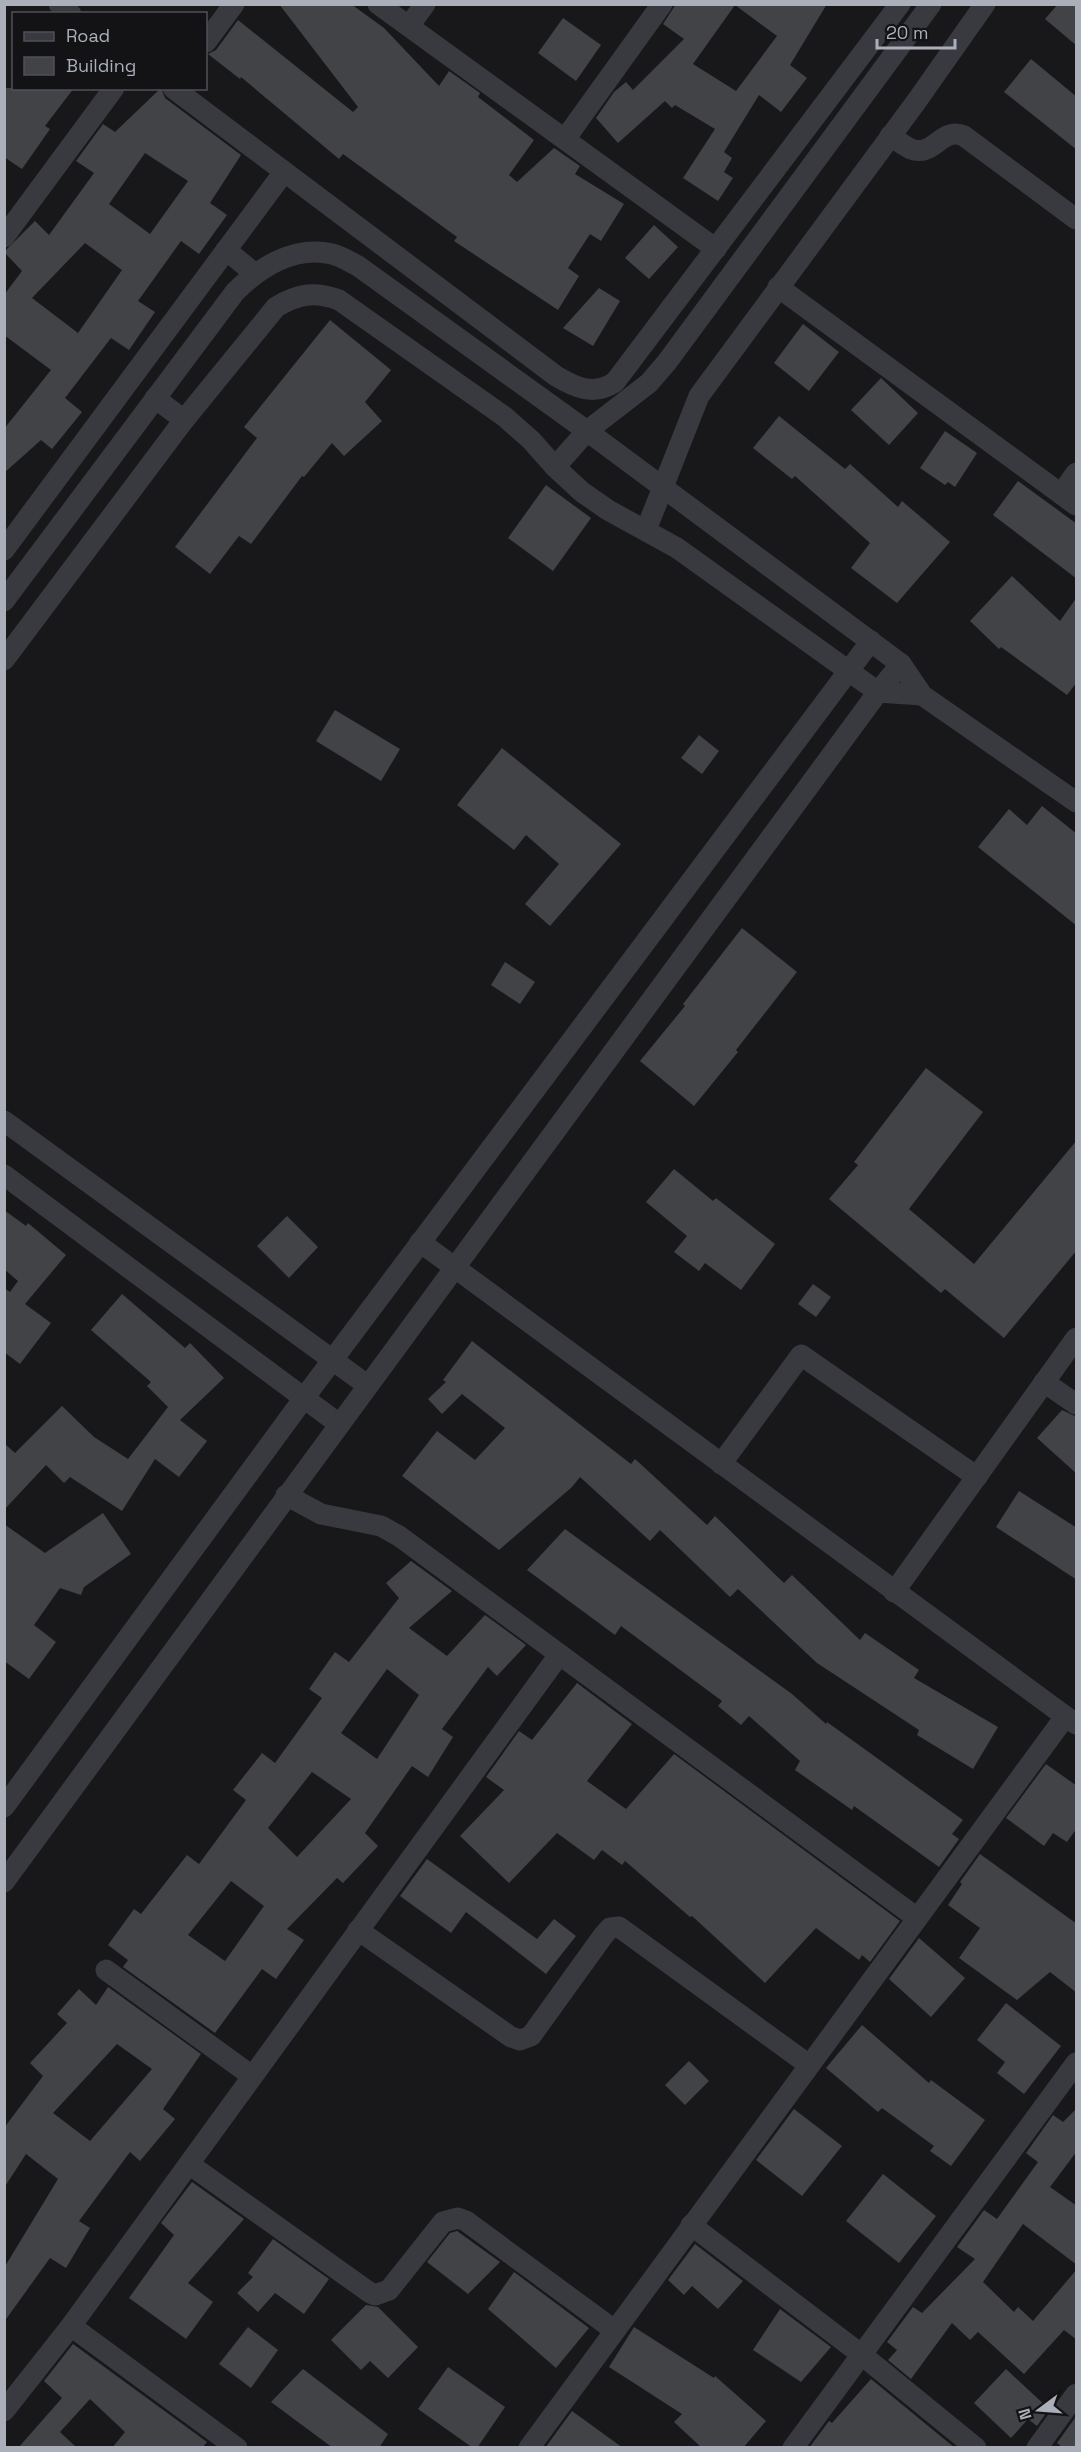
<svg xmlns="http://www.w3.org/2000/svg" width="1081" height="2452" viewBox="0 0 1081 2452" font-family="'Space Grotesk',sans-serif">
<rect width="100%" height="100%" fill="#18181b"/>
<g fill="#424347" fill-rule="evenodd">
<polygon points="279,4 351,4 384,28 439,86 449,71 480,93 478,97 534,140 509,175 517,182 554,148 580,166 575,174 624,204 601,241 590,234 568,268 579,276 558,310 454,241 457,237 343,154 339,159 241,77 240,79 208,54 216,50 238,20 353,112 358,107"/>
<path d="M 676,4 L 827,4 L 790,65 L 807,78 L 781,112 L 759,95 L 724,152 L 732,158 L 724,172 L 733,178 L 718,201 L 683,178 L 715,129 L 675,105 L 672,108 L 665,101 L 618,143 L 596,118 L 614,92 L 626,82 L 633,90 L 684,39 L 663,24 ZM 735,5 L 777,36 L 736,91 L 693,64 Z"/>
<polygon points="1058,4 1077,4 1077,46 1045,19"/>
<polygon points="563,18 601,45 576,81 538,53"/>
<polygon points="1031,59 1077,97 1077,150 1004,92"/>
<polygon points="4,88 74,88 45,126 50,129 22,169 4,157"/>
<path d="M 161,88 L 165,98 L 241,155 L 210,203 L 227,215 L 199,254 L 181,241 L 138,301 L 155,312 L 129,350 L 111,338 L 65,398 L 82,412 L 52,449 L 41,440 L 4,473 L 4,429 L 51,370 L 4,335 L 4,295 L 22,271 L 4,252 L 35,221 L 49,235 L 94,173 L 76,161 L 103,124 L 115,132 ZM 145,153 L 188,181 L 150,234 L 109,204 ZM 85,243 L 122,270 L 78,333 L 32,298 Z"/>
<polygon points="654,225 678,247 649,279 625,258"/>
<polygon points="599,288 620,301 593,346 563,328"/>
<polygon points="330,320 391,370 365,402 382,421 344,456 332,443 304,477 302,476 251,544 239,536 210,574 175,547 257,438 244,427"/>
<polygon points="803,324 839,352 809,391 774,363"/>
<polygon points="881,378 918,413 889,445 851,410"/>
<polygon points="779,416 845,469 850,464 898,507 902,501 950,542 897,603 851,568 870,543 795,476 792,479 753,448"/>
<polygon points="945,431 977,453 955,487 948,482 945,485 920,468"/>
<polygon points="1018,481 1077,524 1077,579 993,515"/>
<polygon points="546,485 591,518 553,571 508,538"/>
<polygon points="1012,576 1060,621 1077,597 1077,682 1067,695 1001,647 999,649 970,621"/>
<polygon points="335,710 400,749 381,781 316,741"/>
<polygon points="699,735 719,751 702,774 681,758"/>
<polygon points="502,748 621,844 550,926 525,904 559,864 526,835 514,850 457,805"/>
<polygon points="1042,806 1077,834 1077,926 978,847 1009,809 1027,825"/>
<polygon points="742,928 797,972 736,1050 738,1052 694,1106 640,1061 685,1006 683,1004"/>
<polygon points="505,962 535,982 520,1004 491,985"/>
<polygon points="926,1068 983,1112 909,1209 974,1264 1077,1140 1077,1250 1004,1338 945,1289 941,1293 829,1199 858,1165 854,1162"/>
<polygon points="674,1169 713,1201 716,1198 775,1244 741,1290 705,1263 699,1271 674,1252 687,1236 646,1202"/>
<polygon points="4,1210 26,1226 28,1223 66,1255 25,1304 51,1323 20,1364 4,1352 4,1288 10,1292 18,1281 4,1269"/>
<polygon points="287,1216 318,1247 289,1278 257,1246"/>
<polygon points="813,1284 831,1297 816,1317 798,1304"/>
<polygon points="122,1294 185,1348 190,1343 224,1378 180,1420 207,1441 179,1477 155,1459 122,1511 70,1477 64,1483 46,1465 4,1510 4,1443 15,1453 62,1406 94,1437 128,1459 168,1407 147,1386 151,1382 91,1330"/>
<polygon points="472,1341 631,1464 635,1459 707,1525 715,1516 784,1583 792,1575 860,1640 865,1633 919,1670 914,1678 998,1727 973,1769 917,1735 919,1730 817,1663 738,1589 730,1597 660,1530 650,1541 580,1477 572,1487 499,1550 402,1476 437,1431 475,1460 505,1428 462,1394 442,1414 428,1399 446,1382 443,1380"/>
<polygon points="1062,1410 1077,1417 1077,1474 1037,1438"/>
<polygon points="1019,1491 1077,1528 1077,1580 996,1527"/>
<polygon points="103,1513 131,1554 84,1587 81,1595 60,1588 34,1625 56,1642 29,1679 4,1661 4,1524 45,1553"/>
<polygon points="565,1529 792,1694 826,1724 827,1722 963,1820 952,1834 959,1839 939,1867 854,1806 852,1810 795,1770 800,1761 749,1716 741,1725 718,1706 722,1701 621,1626 615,1635 527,1570"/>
<path d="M 411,1561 L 452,1591 L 409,1628 L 447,1656 L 485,1615 L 526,1645 L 497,1676 L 488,1667 L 442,1729 L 453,1737 L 428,1777 L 412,1766 L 365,1833 L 378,1846 L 343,1883 L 337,1878 L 287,1929 L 304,1940 L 276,1979 L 262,1969 L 215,2033 L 123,1967 L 128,1960 L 108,1945 L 134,1909 L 141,1914 L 187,1855 L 199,1864 L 246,1800 L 233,1790 L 262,1753 L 275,1763 L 322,1698 L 309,1689 L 335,1652 L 349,1662 L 399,1598 L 386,1583 ZM 387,1669 L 419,1695 L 377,1759 L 341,1733 ZM 312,1772 L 351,1799 L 297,1857 L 268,1828 ZM 231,1881 L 264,1906 L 225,1961 L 188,1935 Z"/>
<polygon points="577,1683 632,1724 587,1781 626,1809 674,1754 900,1921 870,1962 862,1955 859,1960 816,1928 765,1983 692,1916 690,1917 625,1861 622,1865 602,1850 594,1860 557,1833 509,1883 460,1836 504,1790 486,1777 519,1731 532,1740"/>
<polygon points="1046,1764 1077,1786 1077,1828 1067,1842 1053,1833 1044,1846 1006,1818"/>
<polygon points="980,1854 1077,1924 1077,1993 1050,1972 1017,2000 959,1958 980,1928 948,1905 962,1884 960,1882"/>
<polygon points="427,1859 537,1939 554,1919 576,1936 546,1974 466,1912 451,1933 400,1896"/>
<polygon points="919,1938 965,1978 931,2017 889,1979"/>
<path d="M 108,1987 L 201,2054 L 163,2109 L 175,2119 L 140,2161 L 130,2152 L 79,2221 L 90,2228 L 66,2268 L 50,2258 L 4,2322 L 4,2268 L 58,2179 L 26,2154 L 4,2188 L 4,2128 L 43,2076 L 30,2063 L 67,2023 L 57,2014 L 79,1989 L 96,2005 ZM 117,2044 L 152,2069 L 90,2141 L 53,2113 Z"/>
<polygon points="1006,2003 1061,2046 1024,2094 997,2073 1005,2062 977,2040"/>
<polygon points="862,2025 929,2083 931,2080 985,2120 951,2166 930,2151 934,2146 882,2108 878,2112 826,2068"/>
<polygon points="689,2061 709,2081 685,2105 665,2085"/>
<polygon points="1077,2108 1077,2151 1050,2187 1077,2206 1077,2265 1023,2224 983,2282 1014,2312 1018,2307 1033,2321 1077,2269 1077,2340 1064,2330 1024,2374 978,2332 970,2340 952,2323 911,2379 888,2360 897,2350 887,2342 913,2307 922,2313 975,2259 957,2247 984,2210 997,2219 1038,2162 1026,2153 1053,2115 1063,2122"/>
<polygon points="794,2109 842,2146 802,2196 756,2160"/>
<polygon points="883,2174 936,2216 899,2263 846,2221"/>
<polygon points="192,2182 244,2219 188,2283 213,2302 186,2339 129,2298 174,2235 161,2223"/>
<polygon points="457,2231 500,2262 468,2294 427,2262 450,2233"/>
<polygon points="273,2239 329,2279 304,2314 275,2293 258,2312 237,2293 253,2277 248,2273"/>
<polygon points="695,2244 743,2281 718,2309 692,2286 684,2295 668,2280"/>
<polygon points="514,2272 589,2328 556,2368 488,2309"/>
<polygon points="366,2305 378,2307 418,2347 388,2378 370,2361 361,2370 331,2340"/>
<polygon points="780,2309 831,2347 801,2382 753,2350"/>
<polygon points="248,2327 278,2350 251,2388 219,2364"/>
<polygon points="634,2327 714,2378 715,2376 766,2421 743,2448 702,2448 674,2422 682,2414 609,2367"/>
<polygon points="73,2344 207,2442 202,2448 112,2448 125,2432 90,2399 60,2432 77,2448 18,2448 62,2398 44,2381"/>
<polygon points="448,2367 505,2407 477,2448 473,2448 418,2409"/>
<polygon points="303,2369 388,2434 379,2448 333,2448 271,2402"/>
<polygon points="1006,2369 1049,2409 1037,2426 1028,2419 1011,2438 974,2403"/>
<polygon points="871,2379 955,2448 809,2448 829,2421 832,2423"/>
<polygon points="572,2411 623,2448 545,2448"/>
<polygon points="1077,2415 1077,2448 1063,2448 1057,2443"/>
</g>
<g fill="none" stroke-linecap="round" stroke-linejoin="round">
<g stroke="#393a40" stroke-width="21">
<polyline points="59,4 71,14"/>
<polyline points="378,4 716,249"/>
<polyline points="409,26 425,4"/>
<polyline points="206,42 234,4"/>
<path d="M 173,88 L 556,376 C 576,388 594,396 615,382 L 900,4"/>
<path d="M 890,136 C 897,140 904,146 911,149 C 934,158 941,126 964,136 L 1076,219"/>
<polyline points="565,139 662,4"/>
<polyline points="4,237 114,88"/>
<polyline points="226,250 254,273"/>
<polyline points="778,287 1076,505"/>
<polyline points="155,398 184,420"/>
<polyline points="555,467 587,431 649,383 667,362 931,4"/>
<polyline points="1061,494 1076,473"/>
<polyline points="646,530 699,396 916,102 985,4"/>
<polyline points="4,550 284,172"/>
<path d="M 4,601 L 235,292 C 260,267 295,245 332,254 C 341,256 350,262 358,266 L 587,431 L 901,664 L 922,695 L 1076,802"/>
<path d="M 4,660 L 184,420 L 276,307 C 298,294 314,291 339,300 L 505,417 L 531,440 L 555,467 L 582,492 L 608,510 L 677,548 L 878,692 L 922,695"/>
<polyline points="4,1121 367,1385"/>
<polyline points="4,1175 339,1424"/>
<polyline points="420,1242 1076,1724"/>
<polyline points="1044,1382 1076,1404"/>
<polyline points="721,1464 801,1355 977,1477"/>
<polyline points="286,1495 321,1514 381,1526 399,1536 917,1918"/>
<polyline points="894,1592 1076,1338"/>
<polyline points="4,1807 304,1398 871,641"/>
<path d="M 4,1882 C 294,1484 587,1089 878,692 L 901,664"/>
<polyline points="358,1930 511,2037 520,2040 531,2036 603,1936 610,1928 619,1927 809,2065"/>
<polyline points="106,1970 252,2076"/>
<polyline points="189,2164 369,2292 375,2295 389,2290 443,2222 458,2218 466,2221 614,2330"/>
<polyline points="691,2225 862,2355 976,2448"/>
<polyline points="71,2326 237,2448"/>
<polyline points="4,2411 71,2326 559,1655"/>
<polyline points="529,2448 1065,1717"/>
<polyline points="793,2448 1076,2063"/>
<polyline points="1037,2448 1076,2394"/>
</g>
</g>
<rect width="1081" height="2452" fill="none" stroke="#abafba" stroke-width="12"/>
<rect x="12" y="12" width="195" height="78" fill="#131316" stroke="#505158" stroke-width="1.5"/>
<rect x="24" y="32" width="30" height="9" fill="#393a40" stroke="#505158" stroke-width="1.5"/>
<text x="66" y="42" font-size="18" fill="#abafba">Road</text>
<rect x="24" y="57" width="30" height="18" fill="#424347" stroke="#505158" stroke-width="1.5"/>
<text x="66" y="72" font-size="18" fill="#abafba">Building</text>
<g transform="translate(1039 2410) rotate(254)" stroke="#131316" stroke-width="4.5" paint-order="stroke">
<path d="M0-4.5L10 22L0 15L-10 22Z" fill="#abafba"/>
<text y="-9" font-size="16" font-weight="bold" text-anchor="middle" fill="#abafba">N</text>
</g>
<path d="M877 39v9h78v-9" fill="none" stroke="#abafba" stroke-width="3"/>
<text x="886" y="39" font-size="18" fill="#abafba" stroke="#131316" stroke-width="4.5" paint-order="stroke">20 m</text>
</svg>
